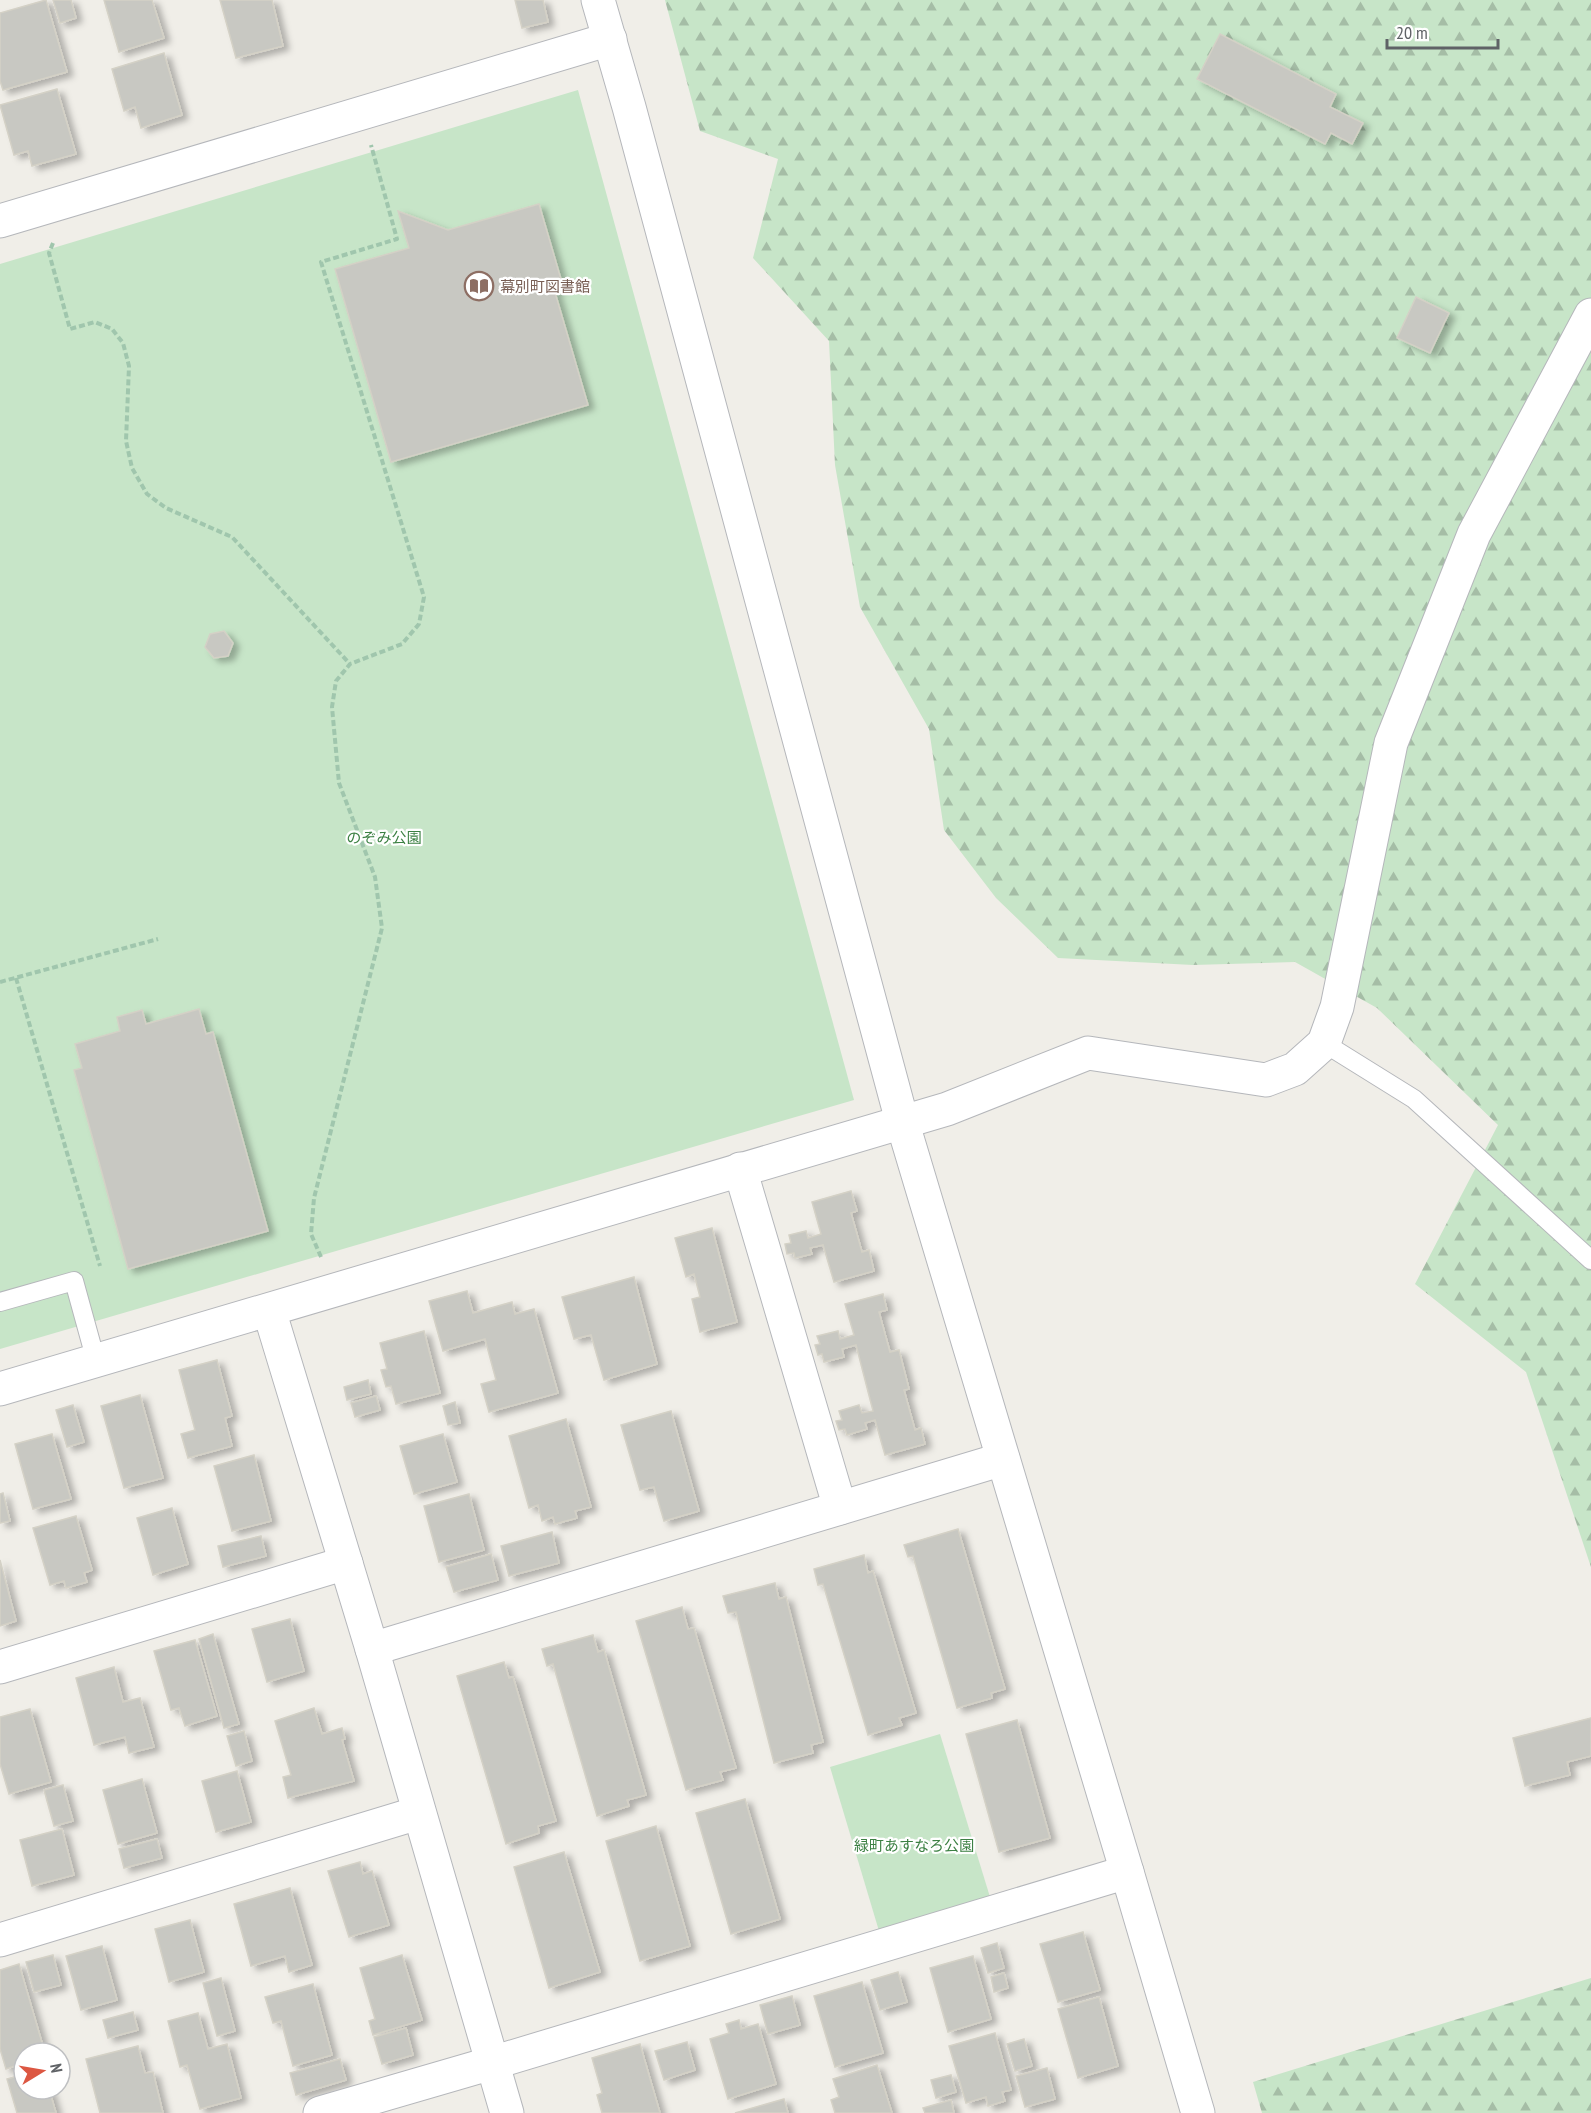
<svg xmlns="http://www.w3.org/2000/svg" width="1591" height="2113" viewBox="0 0 1591 2113" font-family="'PT Sans Narrow','Noto Sans JP',sans-serif">
<defs>
<pattern id="forest-firs" width="22" height="20" patternUnits="userSpaceOnUse" patternTransform="scale(1.5)"><rect width="22" height="20" fill="#c7e5c8"/><path d="M5 1l3.5 6h-7zM16 11l3.5 6h-7z" fill="#a5bda6"/></pattern>
<filter id="shadow"><feDropShadow dx="6" dy="4" stdDeviation="3" flood-color="#0004"/></filter>
</defs>
<rect width="100%" height="100%" fill="#f0eee8"/>
<g fill="url(#forest-firs)">
<polygon points="665,0 1591,0 1591,1567 1526,1372 1415,1284 1498,1125 1377,1008 1295,962 1193,965 1058,958 996,898 944,830 929,729 860,607 835,465 829,341 753,258 778,159 700,131"/>
<polygon points="1591,1978 1591,2113 1262,2113 1253,2082"/>
</g>
<g fill="#c7e5c8">
<polygon points="578,90 854,1100 0,1349 0,264"/>
<polygon points="940,1734 990,1897 879,1931 830,1767"/>
</g>
<g fill="#c8c8c2" stroke="#d4d1c6" stroke-width="1.5" filter="url(#shadow)">
<polygon points="46,0 67,72 3,90 0,81 0,13"/>
<polygon points="53,0 71,0 76,18 60,23"/>
<polygon points="104,0 152,0 164,38 119,52"/>
<polygon points="220,0 272,0 283,46 236,58"/>
<polygon points="515,0 543,0 548,22 522,28"/>
<polygon points="1220,34 1336,94 1330,107 1363,123 1352,144 1331,133 1325,144 1197,79"/>
<polygon points="164,53 182,115 141,128 135,107 124,111 112,69"/>
<polygon points="57,89 76,154 32,166 28,151 14,155 0,105"/>
<polygon points="539,204 563,286 554,289 588,405 391,462 335,269 409,248 398,211 448,230"/>
<polygon points="1416,297 1449,313 1430,353 1397,338"/>
<polygon points="224,631 233,643 228,656 214,658 205,647 210,634"/>
<polygon points="199,1009 206,1034 213,1032 268,1231 128,1269 74,1070 82,1068 75,1044 120,1031 117,1017 142,1010 146,1024"/>
<polygon points="851,1191 857,1211 851,1213 862,1252 869,1250 874,1271 834,1282 823,1245 810,1248 812,1254 795,1258 794,1253 787,1254 785,1244 791,1243 789,1235 806,1231 808,1238 821,1234 812,1202"/>
<polygon points="712,1228 737,1322 700,1332 692,1299 700,1297 694,1274 686,1277 675,1238"/>
<polygon points="634,1277 657,1364 604,1380 591,1335 574,1339 562,1297"/>
<polygon points="467,1291 473,1313 512,1302 515,1314 534,1309 558,1393 489,1412 481,1384 496,1380 485,1339 443,1351 429,1301"/>
<polygon points="883,1294 887,1310 879,1312 890,1352 899,1350 909,1389 904,1390 915,1430 921,1428 925,1444 885,1455 875,1420 865,1423 867,1429 847,1435 845,1429 839,1430 836,1421 842,1420 839,1411 859,1405 862,1413 873,1411 856,1345 842,1349 844,1357 824,1362 822,1354 818,1355 815,1345 820,1344 817,1336 838,1331 840,1339 854,1335 845,1304"/>
<polygon points="424,1331 440,1393 396,1404 391,1386 386,1387 381,1370 387,1369 380,1343"/>
<polygon points="217,1360 232,1416 225,1418 232,1446 188,1458 181,1434 195,1430 179,1370"/>
<polygon points="368,1380 371,1394 347,1400 344,1387"/>
<polygon points="140,1395 163,1478 124,1488 101,1406"/>
<polygon points="376,1396 380,1410 355,1417 351,1403"/>
<polygon points="455,1402 460,1423 448,1425 443,1406"/>
<polygon points="73,1405 84,1442 67,1447 56,1410"/>
<polygon points="671,1411 699,1511 664,1521 654,1487 640,1490 621,1425"/>
<polygon points="566,1419 591,1507 575,1511 577,1518 555,1524 553,1517 542,1521 538,1505 529,1508 509,1436"/>
<polygon points="52,1434 71,1499 33,1509 15,1444"/>
<polygon points="443,1434 457,1482 414,1494 400,1446"/>
<polygon points="254,1455 271,1521 232,1531 214,1466"/>
<polygon points="3,1493 10,1521 0,1523 0,1494"/>
<polygon points="469,1494 484,1550 439,1562 424,1506"/>
<polygon points="172,1508 188,1564 153,1575 137,1518"/>
<polygon points="76,1516 92,1570 84,1573 87,1582 66,1588 64,1581 50,1585 33,1528"/>
<polygon points="958,1529 1005,1689 991,1693 992,1698 957,1708 913,1556 908,1557 904,1545"/>
<polygon points="552,1532 559,1563 509,1576 501,1546"/>
<polygon points="261,1536 266,1556 223,1567 218,1546"/>
<polygon points="491,1554 498,1580 454,1592 446,1567"/>
<polygon points="864,1555 868,1573 873,1571 916,1713 899,1718 902,1725 868,1735 823,1584 818,1585 814,1569"/>
<polygon points="0,1560 16,1621 0,1626"/>
<polygon points="775,1583 779,1599 786,1597 823,1742 811,1745 813,1753 774,1763 736,1612 728,1613 723,1596"/>
<polygon points="682,1607 688,1629 694,1628 736,1768 720,1772 723,1780 686,1790 636,1621"/>
<polygon points="290,1619 304,1671 267,1682 252,1629"/>
<polygon points="213,1634 239,1724 224,1728 199,1639"/>
<polygon points="593,1635 598,1652 604,1650 646,1795 627,1800 629,1806 597,1816 553,1664 547,1666 542,1649"/>
<polygon points="195,1640 217,1716 185,1726 179,1708 171,1710 154,1651"/>
<polygon points="504,1662 509,1678 513,1677 556,1821 538,1826 539,1833 506,1844 457,1676"/>
<polygon points="114,1667 123,1702 140,1698 154,1747 129,1753 125,1737 94,1745 76,1678"/>
<polygon points="314,1708 322,1734 342,1728 345,1739 342,1740 354,1781 288,1798 283,1777 291,1775 275,1721"/>
<polygon points="30,1709 51,1782 9,1794 0,1764 0,1717"/>
<polygon points="1591,1718 1591,1756 1567,1762 1570,1775 1525,1786 1513,1738"/>
<polygon points="1017,1720 1050,1838 999,1852 966,1734"/>
<polygon points="244,1731 252,1761 236,1766 227,1736"/>
<polygon points="237,1771 251,1822 216,1832 202,1781"/>
<polygon points="142,1779 157,1833 118,1844 103,1790"/>
<polygon points="63,1785 73,1821 54,1826 44,1790"/>
<polygon points="745,1799 780,1919 731,1934 696,1813"/>
<polygon points="656,1826 690,1946 640,1961 606,1841"/>
<polygon points="62,1829 74,1875 32,1886 20,1840"/>
<polygon points="157,1839 162,1858 124,1868 119,1849"/>
<polygon points="564,1852 600,1972 549,1988 514,1867"/>
<polygon points="360,1862 363,1874 372,1871 389,1925 349,1937 328,1871"/>
<polygon points="290,1888 312,1965 289,1972 285,1956 251,1966 234,1904"/>
<polygon points="190,1920 204,1972 169,1982 155,1929"/>
<polygon points="1083,1932 1100,1990 1058,2002 1040,1944"/>
<polygon points="997,1943 1004,1968 988,1973 981,1948"/>
<polygon points="102,1946 117,2000 81,2010 66,1956"/>
<polygon points="53,1955 61,1985 34,1992 26,1962"/>
<polygon points="402,1955 422,2020 373,2035 369,2021 375,2019 360,1968"/>
<polygon points="973,1956 991,2019 948,2032 930,1968"/>
<polygon points="19,1964 45,2053 24,2053 24,2063 6,2069 0,2049 0,1970"/>
<polygon points="898,1972 907,2002 880,2010 871,1980"/>
<polygon points="1004,1973 1008,1988 994,1992 991,1977"/>
<polygon points="221,1978 235,2031 217,2036 203,1983"/>
<polygon points="862,1982 883,2053 835,2067 814,1996"/>
<polygon points="313,1984 332,2055 293,2066 281,2021 273,2023 265,1997"/>
<polygon points="792,1996 800,2025 768,2034 760,2005"/>
<polygon points="1099,1997 1118,2066 1078,2078 1058,2009"/>
<polygon points="133,2012 138,2030 108,2038 103,2020"/>
<polygon points="198,2013 208,2049 227,2044 241,2098 200,2109 187,2065 180,2067 168,2021"/>
<polygon points="739,2020 741,2029 758,2024 776,2084 728,2099 710,2039 729,2033 726,2024"/>
<polygon points="406,2028 413,2055 382,2064 374,2037"/>
<polygon points="995,2033 1011,2090 1002,2092 1005,2101 988,2106 986,2097 966,2103 949,2046"/>
<polygon points="1024,2039 1032,2066 1015,2071 1007,2044"/>
<polygon points="687,2042 695,2070 664,2080 655,2051"/>
<polygon points="640,2044 660,2113 602,2113 597,2095 602,2093 592,2058"/>
<polygon points="138,2046 145,2073 153,2072 163,2113 100,2113 86,2059"/>
<polygon points="340,2059 346,2080 296,2095 290,2073"/>
<polygon points="877,2065 892,2113 835,2113 831,2100 839,2097 833,2079"/>
<polygon points="1047,2068 1055,2099 1025,2107 1016,2076"/>
<polygon points="24,2074 24,2089 49,2089 56,2113 17,2113 7,2079"/>
<polygon points="951,2075 956,2092 936,2098 931,2080"/>
<polygon points="784,2099 788,2113 735,2113"/>
<polygon points="951,2100 954,2113 925,2113 923,2108"/>
</g>
<g fill="none" stroke-linecap="round" stroke-linejoin="round">
<g stroke="#b5b7bb" stroke-width="20">
<g id="service">
<polyline points="1324,1043 1414,1099 1591,1260"/>
<polyline points="0,1302 74,1281 96,1361"/>
</g>
</g>
<g stroke="#b5b7bb" stroke-width="35">
<g id="minor">
<polyline points="598,0 629,107 902,1121 1127,1872 1198,2113"/>
<polyline points="0,221 610,39"/>
<polyline points="740,1169 840,1508"/>
<polyline points="269,1310 372,1649 507,2113"/>
<polyline points="0,1389 947,1109 1088,1053 1266,1080 1295,1069 1324,1043 1337,1007 1391,743 1474,534 1591,315"/>
<polyline points="372,1649 1003,1459"/>
<polyline points="0,1667 346,1563"/>
<polyline points="0,1940 418,1813"/>
<polyline points="320,2113 492,2063 1127,1872"/>
</g>
</g>
<g stroke="#a0c6ad" stroke-width="4" stroke-dasharray="6 3" stroke-linecap="butt">
<polyline points="53,243 49,253 70,329 95,322 112,329 123,343 129,366 126,441 132,468 147,494 166,508 232,537 350,664"/>
<polyline points="16,978 100,1266"/>
<polyline points="0,982 158,939"/>
<polyline points="321,1257 311,1234 314,1198 382,928 375,877 339,783 332,707 336,681 350,664 402,644 419,624 424,597 321,262 397,239 371,145"/>
</g>
<use href="#service" stroke="#fff" stroke-width="18"/>
<use href="#minor" stroke="#fff" stroke-width="33"/>
</g>
<defs>
<g id="library-ring" transform="scale(1.5)"><circle r="9.5" fill="#fff" stroke="#8d6e63" stroke-width="1.5"/><path d="M-6-4Q-3-5.5-.7-3.5V5Q-3 3-6 4ZM6-4Q3-5.5 .7-3.5V5Q3 3 6 4Z" fill="#8d6e63"/></g>
</defs>
<g fill-rule="evenodd">
<use href="#library-ring" x="479" y="286"/>
</g>
<g text-anchor="middle" dominant-baseline="central" stroke-width="4.5" stroke-linejoin="round" paint-order="stroke">
<g font-size="15" fill="#785e54" stroke="#fff" text-anchor="start">
<text x="500" y="286">幕別町図書館</text>
</g>
<g font-size="15" fill="#3c8043" stroke="#fff">
<text x="384" y="837">のぞみ公園</text>
<text x="914" y="1845">緑町あすなろ公園</text>
</g>
</g>
<g transform="translate(42 2071) rotate(79)"><circle r="28" fill="#ffffff" stroke="#bfc0c2" stroke-width="1.5"/>
<path d="M0-4.5L10 22L0 15L-10 22Z" fill="#dc5742"/>
<text y="-9" font-size="16" font-weight="bold" text-anchor="middle" fill="#5f6266">N</text>
</g>
<path d="M1387 39v9h111v-9" fill="none" stroke="#5f6266" stroke-width="3"/>
<text x="1396" y="39" font-size="18" fill="#5f6266" stroke="#ffffff" stroke-width="4.5" paint-order="stroke">20 m</text>
</svg>
